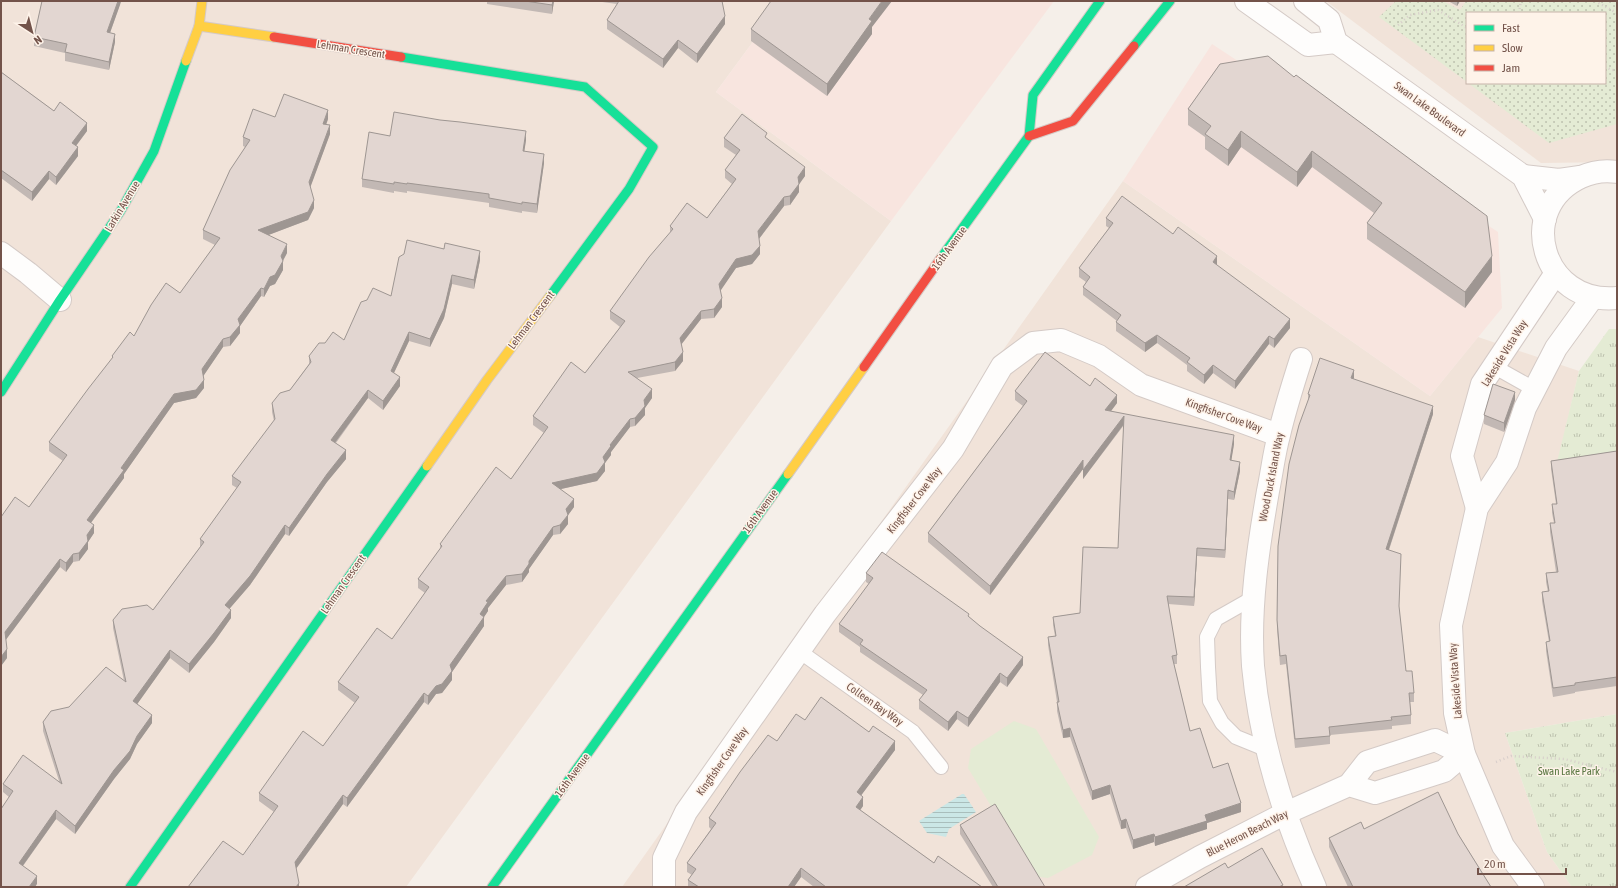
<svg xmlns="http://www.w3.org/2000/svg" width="1618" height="888" viewBox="0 0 1618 888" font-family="'Asap Condensed',sans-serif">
<defs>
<pattern id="grass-dots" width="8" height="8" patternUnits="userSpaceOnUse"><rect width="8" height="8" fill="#e4ebd4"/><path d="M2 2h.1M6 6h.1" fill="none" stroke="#bdc1ae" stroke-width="1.8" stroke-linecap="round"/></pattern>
<pattern id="park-tufts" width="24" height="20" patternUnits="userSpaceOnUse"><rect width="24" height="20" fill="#e4ebd4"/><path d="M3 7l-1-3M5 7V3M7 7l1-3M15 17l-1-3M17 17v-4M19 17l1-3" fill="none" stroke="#bdc1ae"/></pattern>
<pattern id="water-rules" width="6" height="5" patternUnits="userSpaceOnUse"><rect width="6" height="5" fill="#cbe7e6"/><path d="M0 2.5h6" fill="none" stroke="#a9bebc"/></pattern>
</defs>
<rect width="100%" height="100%" fill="#f5efe9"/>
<g fill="#f1e3d9" fill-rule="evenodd">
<polygon points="1,1 783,1 716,92 891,221 406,887 1,887"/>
<path d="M 1326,1 L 1617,1 L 1617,162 L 1541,163 ZM 1467,13 L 1605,13 L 1605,83 L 1467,83 Z"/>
<polygon points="1123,181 1430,396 1478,337 1579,371 1558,461 1617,456 1617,714 1505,733 1547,852 1572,887 622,887"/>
</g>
<g fill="#f8e5df">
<polygon points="783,1 1054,1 891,221 716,92"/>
<polygon points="1212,44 1498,232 1502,308 1430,396 1123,181"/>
</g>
<polygon fill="url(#grass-dots)" points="1396,1 1443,1 1460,10 1466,1 1617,1 1617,124 1549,143 1468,83 1605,83 1605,13 1467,13 1467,82 1379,17"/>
<g fill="url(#park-tufts)">
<polygon points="1609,329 1617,329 1617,456 1557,462 1579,371"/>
<polygon points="1617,714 1617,887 1572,887 1547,852 1505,733"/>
</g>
<polygon fill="#e4ebd4" points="1014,721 1036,729 1099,837 1092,855 1048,878 1033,876 968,768 971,749"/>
<polygon fill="url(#water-rules)" points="962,794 964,794 976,812 949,829 946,837 927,833 919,821"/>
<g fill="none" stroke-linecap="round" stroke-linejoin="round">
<g stroke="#d4cac6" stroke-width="16">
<g id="lane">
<polyline points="1493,366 1534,389"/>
<polyline points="1253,598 1216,619 1207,637 1208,667 1210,701 1222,723 1236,737 1268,750"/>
<polyline points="799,651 913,732 941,767"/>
</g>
</g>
<g stroke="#d4cac6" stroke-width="24">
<g id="street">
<polyline points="1246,1 1308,45 1336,42"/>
<polyline points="1305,1 1329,20 1336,42 1523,176 1545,219"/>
<path d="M 1617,172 C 1605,170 1592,172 1581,177 C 1514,208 1542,305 1617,298"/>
<polyline points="1523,176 1559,180 1580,177"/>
<polyline points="1,253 28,273 60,300"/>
<path d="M 1301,359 C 1293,384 1285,409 1279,435 C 1274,453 1272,472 1268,491 C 1258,548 1249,608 1253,666 C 1260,741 1284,818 1315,887"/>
<polyline points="1477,508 1462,456 1482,384 1556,273"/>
<polyline points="664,887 664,858 686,812 825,614 953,449 1002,366 1033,343 1061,340 1099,356 1141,385 1278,435"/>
<polyline points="1147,887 1200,857 1286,813 1349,785 1367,762 1435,740 1464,754 1444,771 1375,793 1349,785"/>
<polyline points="1533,887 1503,846 1464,754 1455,713 1451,625 1477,508 1507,462 1525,408 1556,348 1593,297"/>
</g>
</g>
<g stroke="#d5cac6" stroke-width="11">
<g id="fast">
<polyline points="1134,46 1170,1"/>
<polyline points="401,57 585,87 653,147 629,189 550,296"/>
<polyline points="941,258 1029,136 1033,95 1100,1"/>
<polyline points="1,392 60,300 120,212 154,151 186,61"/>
<polyline points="130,887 427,466"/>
<polyline points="492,887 788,474"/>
</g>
</g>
<g stroke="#d5cac6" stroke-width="11">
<g id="slow">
<polyline points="199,26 274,37"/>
<polyline points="186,61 199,26 202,1"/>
<polyline points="427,466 487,380 550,296"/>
<polyline points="788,474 864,367"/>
</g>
</g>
<g stroke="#d5cac6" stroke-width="11">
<g id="jam">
<polyline points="274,37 401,57"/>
<polyline points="1029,136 1073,121 1134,46"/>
<polyline points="864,367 941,258"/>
</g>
</g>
<g stroke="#d7cdca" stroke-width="2.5" stroke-dasharray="1 3" stroke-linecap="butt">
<polyline points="1595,1 1617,13"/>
<polyline points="1519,13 1521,1"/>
<polyline points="1398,25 1410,15 1438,10 1467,28"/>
<polyline points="1605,67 1612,70 1617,70"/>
<polyline points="1496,762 1511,756 1564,759 1617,772"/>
</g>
<use href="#lane" stroke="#fefdfc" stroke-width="14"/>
<use href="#street" stroke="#fefdfc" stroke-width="22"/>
<use href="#fast" stroke="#16e098" stroke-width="9"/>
<use href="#slow" stroke="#ffcf43" stroke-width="9"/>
<use href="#jam" stroke="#f24e42" stroke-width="9"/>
</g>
<g fill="#c2b8b4">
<polygon points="42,1 121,1 110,33 115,42 109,70 65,61 65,53 34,46 34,37"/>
<polygon points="487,1 554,1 552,14 487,4"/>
<polygon points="595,1 722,1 725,24 697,63 678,48 663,68 607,29 607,20 617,4"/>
<polygon points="1448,1 1460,1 1457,6"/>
<polygon points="872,27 872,34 827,96 751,41 751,29"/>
<polygon points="1220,64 1492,272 1465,308 1367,239 1367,223 1374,213 1312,167 1297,187 1241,147 1228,166 1205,149 1205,137 1188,125 1188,109"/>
<polygon points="1,72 54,111 87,131 76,146 78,156 56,185 49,179 32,201 1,178"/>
<polygon points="275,117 328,119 326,125 330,134 310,187 314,208 308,220 268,235 287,253 283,261 283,270 275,284 270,286 264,297 261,296 240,326 240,333 230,346 223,347 203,376 204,388 196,398 174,403 124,474 124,478 91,523 94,533 88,542 88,549 79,561 73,562 66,572 60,567 6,639 7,658 1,666 1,517 29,507 63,461 49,451 49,442 112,359 112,356 134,336 180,293 215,245 203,239 203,230 245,147 243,146 243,137"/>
<polygon points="390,136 526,140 524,152 544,163 537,213 522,211 522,213 489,207 489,203 407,191 407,193 394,191 394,193 362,187 362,179"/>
<polygon points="724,138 767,139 805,176 799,183 799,192 790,205 784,206 759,239 760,254 752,264 736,268 720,290 722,307 714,318 701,319 681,345 683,361 675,371 637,378 652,398 645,408 645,415 635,426 630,427 611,452 611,455 605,463 605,471 597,481 561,489 574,507 568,515 568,524 560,534 553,535 529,569 529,572 522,582 506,585 488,608 488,611 484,617 484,626 452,672 452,680 442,693 436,694 428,705 424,702 347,807 343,804 296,869 299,887 274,812 259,801 259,793 323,746 355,703 338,690 338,682 392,639 425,593 418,588 418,579 440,549 440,544 511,479 544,433 533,425 533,416 585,373 620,327 610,319 610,311 670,233 670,226 707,218 732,184 725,178 725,170 736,155 724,147"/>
<polygon points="1106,218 1173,234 1216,265 1290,328 1274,348 1269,344 1235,389 1213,373 1204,384 1187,371 1187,365 1157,343 1145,352 1116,331 1116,322 1117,321 1083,295 1083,287 1086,282 1079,277 1079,268 1109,228 1106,226"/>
<polygon points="480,260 474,289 452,284 444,318 430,347 409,341 394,373 400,386 383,410 368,398 336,443 346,459 327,482 289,536 285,534 250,585 229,609 231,618 214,642 189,673 170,658 137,704 152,723 137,744 130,759 114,779 75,834 56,819 23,866 37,884 1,887 9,797 3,792 3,784 59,781 43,731 43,722 69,707 124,681 113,628 113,620 153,610 200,547 200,539 237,488 232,485 232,476 274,421 272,412 272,403 290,390 309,364 309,356 344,340 391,296"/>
<polygon points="1354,379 1433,414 1389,550 1399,608 1406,671 1414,693 1414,702 1410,702 1411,715 1411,724 1392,726 1392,729 1330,735 1330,744 1295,748 1286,664 1280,665 1277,629 1278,546 1308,401 1308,394"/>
<polygon points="1090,386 1117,403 1111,411 1234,444 1231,460 1240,471 1234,500 1228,499 1225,558 1197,556 1194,606 1168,604 1177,655 1177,664 1174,664 1190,731 1241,812 1207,823 1207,829 1155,846 1154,842 1133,849 1126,828 1121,829 1110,794 1092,800 1070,737 1063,738 1057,711 1057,702 1048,645 1048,637 1055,636 1053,625 1053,617 1080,613 1118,548 1124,425 1083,479 1083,469 990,595 928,542 928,533 1023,406 1015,400 1015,391"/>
<polygon points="1515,400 1504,432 1484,424 1484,415"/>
<polygon points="1617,451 1617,686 1575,692 1575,693 1553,697 1546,651 1546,642 1549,642 1542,601 1542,592 1548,592 1546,582 1546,573 1556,572 1550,532 1550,523 1554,523 1552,513 1552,504 1556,504 1551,469 1551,461"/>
<polygon points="866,573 969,617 1023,665 1007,687 1000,682 968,727 957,719 948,731 919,709 919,700 923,695 860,652 860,647 839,632 839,624 869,584 866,582"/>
<polygon points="805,720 869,732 895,750 861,795 863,806 860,810 934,863 982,887 814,887 801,877 794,887 688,887 688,880 692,875 687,872 687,863 711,829 709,827 709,818 777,741"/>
<polygon points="960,825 1045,887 993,887 960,834"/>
<polygon points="1364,829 1458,834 1491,887 1348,887 1329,847 1329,838"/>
</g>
<g fill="#9e9692">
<polygon points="118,1 121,1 120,5 107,41 107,32"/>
<polygon points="553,1 554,1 552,14 552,5"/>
<polygon points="882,1 892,1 872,27 872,34 827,96 827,84 869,19"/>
<polygon points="1457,1 1460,1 1457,6"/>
<polygon points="725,16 725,24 697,63 697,54"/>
<polygon points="115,34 115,42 109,70 109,62"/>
<polygon points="678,40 678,48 663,68 663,59"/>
<polygon points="328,110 328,119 323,133 323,124"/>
<polygon points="87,123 87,131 72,151 72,143"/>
<polygon points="330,125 330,134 309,191 309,182"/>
<polygon points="526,131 526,140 523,160 523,151"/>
<polygon points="1241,131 1241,147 1228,166 1228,150"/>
<polygon points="78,147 78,156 56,185 56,177"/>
<polygon points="1312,151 1312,167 1297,187 1297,172"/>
<polygon points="544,154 544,163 537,213 537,204"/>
<polygon points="805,167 805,176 798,186 798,177"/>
<polygon points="49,171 49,179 32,201 32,192"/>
<polygon points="799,184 799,192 790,205 790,196"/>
<polygon points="784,197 784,206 758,240 758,231"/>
<polygon points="314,200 314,208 308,220 258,239 258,230"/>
<polygon points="287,244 287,253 281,264 281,256"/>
<polygon points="760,246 760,254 752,264 736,268 719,293 719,284 736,259"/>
<polygon points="480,251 480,260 474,289 474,280"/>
<polygon points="1217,256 1217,264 1213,270 1213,262"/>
<polygon points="1492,256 1492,272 1465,308 1465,292"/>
<polygon points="283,261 283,270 275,284 270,286 264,297 264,289 270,277"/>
<polygon points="452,275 452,284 444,318 430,347 430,339"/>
<polygon points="261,288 261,296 240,326 240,333 230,346 230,337 238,319"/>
<polygon points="722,298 722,307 714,318 714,309"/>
<polygon points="701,311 701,319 680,346 680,338"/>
<polygon points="1290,319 1290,328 1274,348 1274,339"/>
<polygon points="409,332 409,341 391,379 391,371"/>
<polygon points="1157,335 1157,343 1145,352 1145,343"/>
<polygon points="1269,336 1269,344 1235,389 1235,381"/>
<polygon points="223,339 223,347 202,378 202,369"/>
<polygon points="683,352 683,361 675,371 675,362"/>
<polygon points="1213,365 1213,373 1204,384 1204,375"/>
<polygon points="1354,370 1354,378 1351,387 1351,378"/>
<polygon points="400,377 400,386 383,410 383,401"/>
<polygon points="204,380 204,388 196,398 174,403 124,474 124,478 87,528 87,520 121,468 174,394"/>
<polygon points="652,389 652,398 645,408 645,415 635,426 635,418 644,400"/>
<polygon points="368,390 368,398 331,448 331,440"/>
<polygon points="1515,392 1515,400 1504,432 1504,423"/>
<polygon points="1117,395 1117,403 1105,419 1105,410"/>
<polygon points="1433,406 1433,414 1386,558 1386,549"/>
<polygon points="1124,416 1124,424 1083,479 1083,470"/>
<polygon points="630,419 630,427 611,452 611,455 605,463 605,471 597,481 552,491 552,483 603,457 610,445"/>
<polygon points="1234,435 1234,444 1230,469 1230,460"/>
<polygon points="346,450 346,459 327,482 289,536 289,528 327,474"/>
<polygon points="1083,460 1083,469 990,595 990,586"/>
<polygon points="1240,462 1240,471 1234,500 1234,492"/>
<polygon points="1228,490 1228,499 1225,558 1225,550"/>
<polygon points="574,499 574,507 566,518 566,509"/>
<polygon points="568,515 568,524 560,534 560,525"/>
<polygon points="94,525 94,533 88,542 88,549 79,561 79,553 87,535"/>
<polygon points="285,525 285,534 250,585 225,614 225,605"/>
<polygon points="553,527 553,535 529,569 529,572 522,582 522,574 529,561"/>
<polygon points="1197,548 1197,556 1194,606 1194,597"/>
<polygon points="73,554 73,562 66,572 66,563"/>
<polygon points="60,559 60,567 5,641 5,632"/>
<polygon points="506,576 506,585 488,608 488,611 480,623 480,614 486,601"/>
<polygon points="231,610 231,618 214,642 189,673 189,664"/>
<polygon points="484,617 484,626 452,672 452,680 442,693 436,694 428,705 428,696"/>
<polygon points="7,649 7,658 1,666 1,657"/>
<polygon points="170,650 170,658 133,710 133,701"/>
<polygon points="1023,657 1023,665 1007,687 1007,678"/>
<polygon points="1000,673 1000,682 968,727 968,718"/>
<polygon points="424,693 424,702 347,807 347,798"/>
<polygon points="957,711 957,719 948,731 948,722"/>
<polygon points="152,715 152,723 137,744 130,759 114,779 75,834 75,826 137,736"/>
<polygon points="1070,728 1070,737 1063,738 1063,730"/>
<polygon points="895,741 895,750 857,801 857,792"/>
<polygon points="1110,785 1110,794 1092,800 1092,791"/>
<polygon points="343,795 343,804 295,870 295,862"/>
<polygon points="863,797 863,806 856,816 856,807"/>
<polygon points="1241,803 1241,812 1207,823 1207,829 1155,846 1155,837 1205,815"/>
<polygon points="56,810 56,819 19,871 19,863"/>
<polygon points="1126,819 1126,828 1121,829 1121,821"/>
<polygon points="1154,834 1154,842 1133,849 1133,840"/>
<polygon points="801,868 801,877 794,887 788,887"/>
<polygon points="37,876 37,884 35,887 29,887"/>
<polygon points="299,883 299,887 296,887"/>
</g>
<g fill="#e2d6d1" stroke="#9e9692">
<polygon points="42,1 118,1 107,32 115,34 109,62 65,52 67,44 34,37"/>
<polygon points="525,1 553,1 552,5"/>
<polygon points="619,1 722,1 725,16 697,54 678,40 663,59 607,20"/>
<polygon points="771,1 882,1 869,19 872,21 827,84 751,29"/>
<polygon points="1268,56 1294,77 1296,75 1487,216 1492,256 1465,292 1367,223 1382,203 1312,151 1297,172 1241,131 1228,150 1205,134 1211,126 1188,109 1220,64"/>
<polygon points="1,72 54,111 60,102 87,123 72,143 78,147 56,177 49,171 32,192 1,170"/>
<polygon points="284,94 328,110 323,124 330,125 309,182 314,200 308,212 258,230 287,244 281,256 283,261 275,275 270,277 264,289 261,288 238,319 240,325 230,337 223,339 202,369 204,380 196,390 174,394 121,468 124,470 87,520 94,525 87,535 88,541 79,553 73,554 66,563 60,559 5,632 7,649 1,657 1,517 15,497 29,507 67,455 49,442 88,389 113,357 112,356 130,332 134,336 151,305 166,283 180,293 220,238 203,230 230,170 250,140 243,137 253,109 275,117"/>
<polygon points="394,112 440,120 460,122 526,131 523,151 544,154 537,204 522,202 522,204 489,198 489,194 407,183 407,184 394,182 394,184 362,179 369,132 390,136"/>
<polygon points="742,114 767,133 765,137 805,167 798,177 799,184 790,196 784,197 758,231 760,246 752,255 736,259 719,284 722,298 714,309 701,311 680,338 683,352 675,362 628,372 652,389 644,400 645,406 635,418 630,419 610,445 611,446 603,457 605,462 597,473 552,483 574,499 566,509 568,515 560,525 553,527 529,561 529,564 522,574 506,576 486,601 488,602 480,614 484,617 450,665 452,671 442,684 436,686 428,696 424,693 347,798 343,795 295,862 299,883 296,887 188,887 223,841 243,855 278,806 259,793 303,731 323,746 359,697 338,682 377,628 392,639 429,587 418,579 442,546 440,544 496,467 511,479 548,427 533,416 571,362 585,373 625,321 610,311 649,257 673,229 670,226 687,203 707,218 736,179 725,170 740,150 724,138"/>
<polygon points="1122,196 1173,234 1178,227 1217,256 1213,262 1290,319 1274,339 1269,336 1235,381 1213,365 1204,375 1187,362 1190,358 1157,335 1145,343 1116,322 1121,315 1083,287 1090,277 1079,268 1113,223 1106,218"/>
<polygon points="407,240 444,249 445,243 480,251 474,280 452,275 444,309 430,339 409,332 391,371 400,377 383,401 368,390 331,440 346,450 327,474 289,528 285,525 250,576 225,605 231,610 214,633 189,664 170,650 133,701 152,715 137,736 130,751 114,770 75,826 56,810 19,863 37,876 29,887 1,887 1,809 13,791 3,784 23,755 62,784 43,722 51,711 69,707 106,667 126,682 113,620 122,609 147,605 153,610 204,542 200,539 241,482 232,476 275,419 272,403 280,393 290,390 311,362 309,356 319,343 325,343 333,332 344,340 361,302 367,300 373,288 391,296 399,257 404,254"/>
<polygon points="1045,352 1090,386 1095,378 1117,395 1105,410 1234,435 1230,460 1240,462 1234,492 1228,490 1225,550 1197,548 1194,597 1167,596 1177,655 1172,656 1190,731 1200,728 1213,768 1228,763 1241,803 1205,815 1207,821 1155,837 1154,834 1133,840 1126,819 1121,821 1110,785 1092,791 1070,728 1063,730 1057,702 1059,702 1048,637 1056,636 1053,617 1080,613 1083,547 1118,548 1124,416 1083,470 1083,460 990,586 928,533 1027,401 1015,391"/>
<polygon points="1320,358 1354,370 1351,378 1433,406 1386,549 1401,554 1399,606 1406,671 1412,671 1414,693 1409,693 1411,715 1391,717 1392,720 1329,727 1330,736 1295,739 1286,655 1280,656 1277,620 1278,546 1289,464 1299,425 1310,395 1308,394"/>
<polygon points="1493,384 1515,392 1504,423 1484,415"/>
<polygon points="1617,451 1617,677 1575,683 1575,685 1553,688 1546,642 1550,641 1542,592 1549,591 1546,573 1558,572 1550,523 1555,523 1552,504 1557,504 1551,461"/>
<polygon points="882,552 969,614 968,616 980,626 1023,657 1007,678 1000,673 968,718 957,711 948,722 919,700 927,690 860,644 863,640 839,624 873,578 866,573"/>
<polygon points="821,697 869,732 873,726 895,741 857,792 863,797 856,807 934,863 938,856 982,887 826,887 801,868 788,887 699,887 688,880 696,869 687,863 716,823 709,818 740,772 768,735 777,741 796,714 805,720"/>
<polygon points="1438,792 1458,834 1491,887 1353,887 1329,838 1361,822 1364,829"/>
<polygon points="995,804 1045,887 998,887 960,825"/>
<polygon points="1262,848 1283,885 1279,887 1184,887 1225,863 1228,868"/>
</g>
<g text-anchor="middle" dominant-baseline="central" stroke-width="3" stroke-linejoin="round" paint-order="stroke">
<g font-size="11" fill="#73534a" stroke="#fef3e9">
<text transform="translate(351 49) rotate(9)">Lehman Crescent</text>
<text transform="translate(1430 109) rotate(36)">Swan Lake Boulevard</text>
<text transform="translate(122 206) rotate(-59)">Larkin Avenue</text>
<text transform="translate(949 248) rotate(-54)">16th Avenue</text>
<text transform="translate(531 320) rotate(-53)">Lehman Crescent</text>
<text transform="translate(1504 353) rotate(-58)">Lakeside Vista Way</text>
<text transform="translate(1224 415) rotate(20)">Kingfisher Cove Way</text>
<text transform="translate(1271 477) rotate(-79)">Wood Duck Island Way</text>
<text transform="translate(914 500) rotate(-52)">Kingfisher Cove Way</text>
<text transform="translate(760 511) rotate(-54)">16th Avenue</text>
<text transform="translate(343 584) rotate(-55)">Lehman Crescent</text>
<text transform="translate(1455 681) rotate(-94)">Lakeside Vista Way</text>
<text transform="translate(875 704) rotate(35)">Colleen Bay Way</text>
<text transform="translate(722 761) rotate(-55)">Kingfisher Cove Way</text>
<text transform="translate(572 775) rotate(-54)">16th Avenue</text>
<text transform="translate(1247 833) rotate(-27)">Blue Heron Beach Way</text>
</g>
<g font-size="11" fill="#5a7842" stroke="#fef3e9">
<text x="1569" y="771">Swan Lake Park</text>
</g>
</g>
<rect width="1618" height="888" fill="none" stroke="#73534a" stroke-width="4"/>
<rect x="1466" y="12" width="140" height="72" fill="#fef3e9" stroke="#c6b3a9"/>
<rect x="1474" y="25" width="20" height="6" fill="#16e098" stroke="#c6b3a9"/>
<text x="1502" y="32" font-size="12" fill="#73534a">Fast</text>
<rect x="1474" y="45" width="20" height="6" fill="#ffcf43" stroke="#c6b3a9"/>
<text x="1502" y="52" font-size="12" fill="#73534a">Slow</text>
<rect x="1474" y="65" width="20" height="6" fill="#f24e42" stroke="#c6b3a9"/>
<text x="1502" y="72" font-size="12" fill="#73534a">Jam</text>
<g transform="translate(32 32) rotate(144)" stroke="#fef3e9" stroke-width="3" paint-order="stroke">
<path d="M0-3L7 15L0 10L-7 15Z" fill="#73534a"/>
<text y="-6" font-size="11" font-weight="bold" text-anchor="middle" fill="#73534a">N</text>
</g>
<path d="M1478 868v6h88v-6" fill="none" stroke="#73534a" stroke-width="2"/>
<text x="1484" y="868" font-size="12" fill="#73534a" stroke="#fef3e9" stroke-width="3" paint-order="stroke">20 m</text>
</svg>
